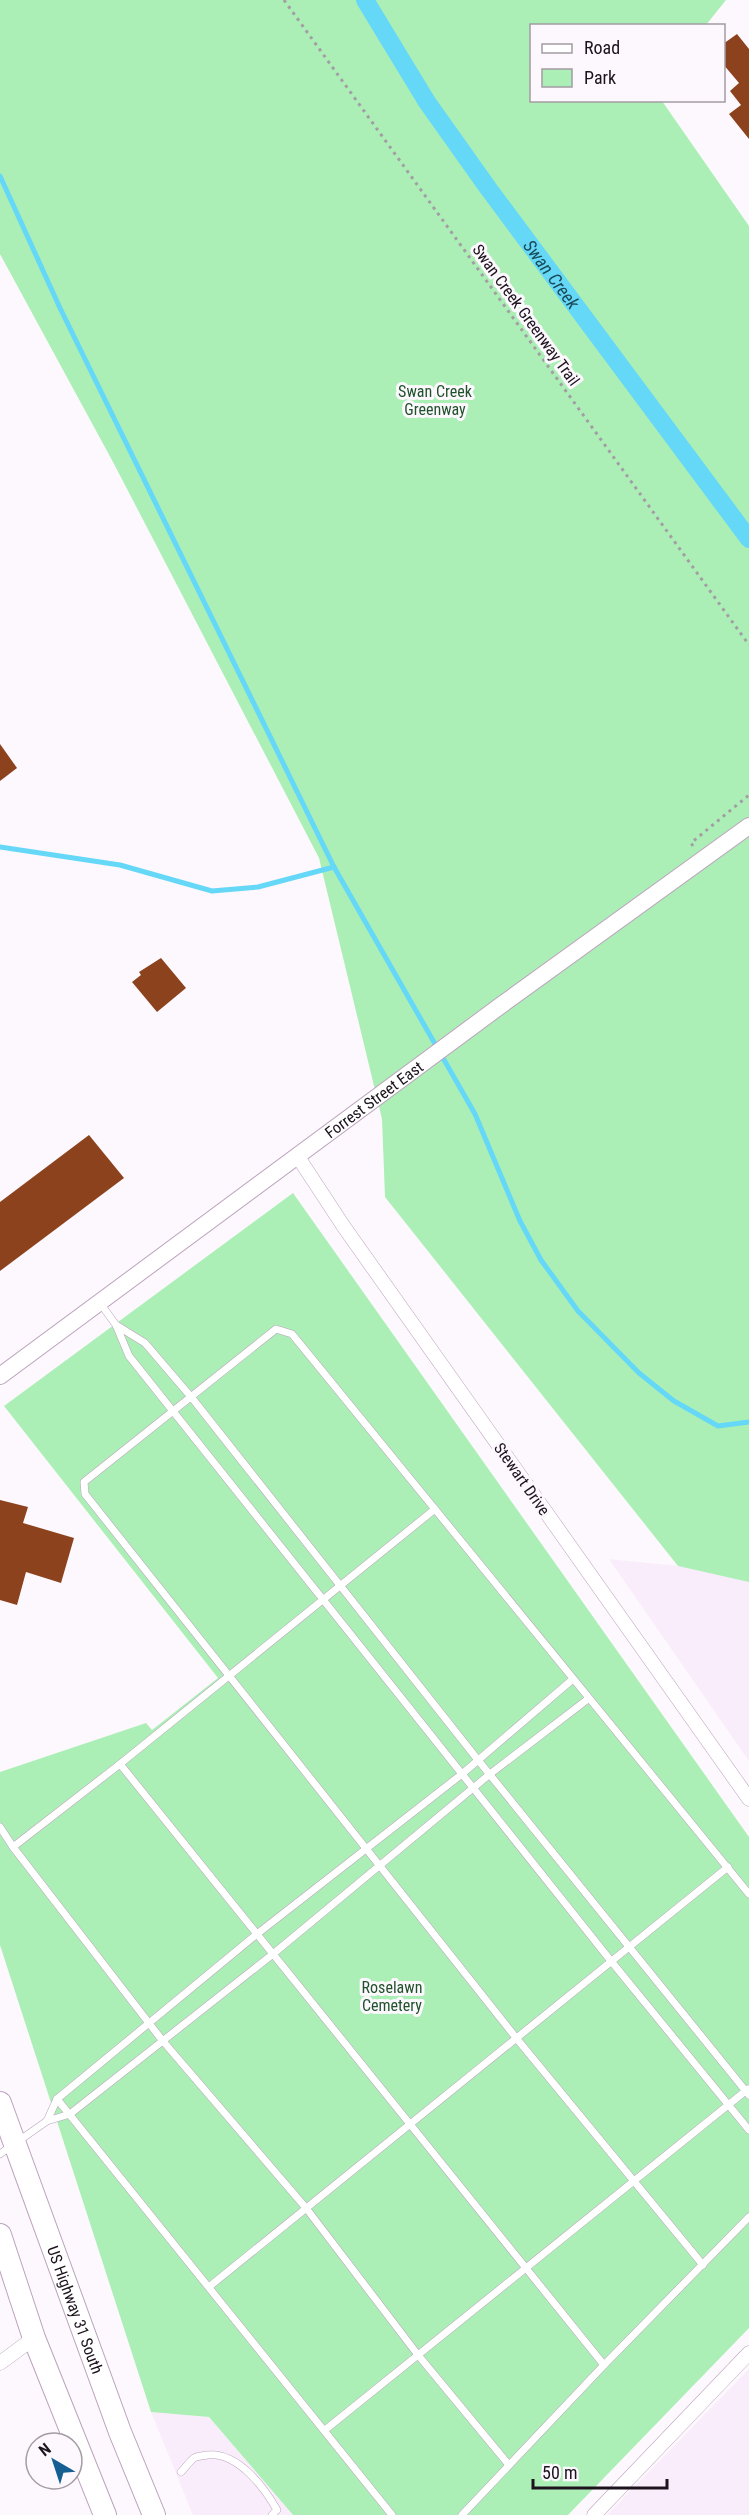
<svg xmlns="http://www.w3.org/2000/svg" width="749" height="2515" viewBox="0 0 749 2515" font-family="'Roboto Condensed',sans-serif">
<rect width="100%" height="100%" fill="#fdf8fd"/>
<g fill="#faedfb">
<polygon points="609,1559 727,1571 749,1579 749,1761"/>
<polygon points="749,2369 749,2515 607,2515"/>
<polygon points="151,2412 209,2417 293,2515 193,2515"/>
</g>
<g fill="#acefb6">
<polygon points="0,0 726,0 706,25 532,26 532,100 662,101 749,226 749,1582 678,1566 385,1197 382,1119 319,858 113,462 0,254"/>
<polygon points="293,1193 749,1837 749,2328 568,2515 293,2515 209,2417 151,2412 0,1945 0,1772 146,1723 152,1730 218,1678 4,1406"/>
</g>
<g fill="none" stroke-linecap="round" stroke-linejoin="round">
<g stroke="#65d7f7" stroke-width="5">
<polyline points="0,176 60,308 334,867 475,1114 520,1221 541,1260 578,1311 639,1373 674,1401 718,1426 749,1422"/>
<polyline points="0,847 120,865 212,891 258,887 334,867"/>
</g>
<path stroke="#65d7f7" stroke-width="18" id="s1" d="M 365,0 L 427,102 L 488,188 L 749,539"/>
</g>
<g fill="#8c421c">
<polygon points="737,34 749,49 749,139 729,114 741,105 730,91 739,83 723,64 723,44"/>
<polygon points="0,744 17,768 0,781"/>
<polygon points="161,958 186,988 157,1012 132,982 141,975 139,972"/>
<polygon points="89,1135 124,1178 0,1271 0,1202"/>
<polygon points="0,1500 28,1507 23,1523 74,1538 61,1583 26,1572 17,1605 0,1600"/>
</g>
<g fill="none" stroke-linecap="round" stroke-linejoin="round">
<g stroke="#bca3be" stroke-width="8">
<g id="service">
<polyline points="100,1303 116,1325"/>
<polyline points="435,1509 120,1764 13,1847 162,2040 306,2208 418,2355 509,2465"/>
<polyline points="120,1764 604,2365"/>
<polyline points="0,1827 13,1847"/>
<polyline points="749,2095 478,1760 192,1398 145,1343 116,1325 129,1356 611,1961 749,2130"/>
<polyline points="57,2099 392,2515"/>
<polyline points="47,2121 57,2099 257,1934 462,1774 573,1679"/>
<polyline points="0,2154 47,2121 70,2114 273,1954 490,1774 588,1699"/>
<polyline points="703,2265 517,2039 85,1494 84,1482 276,1329 292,1334 749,1894"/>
<polyline points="210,2286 728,1867"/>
<polyline points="325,2430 748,2089"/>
<path d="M 181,2472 C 185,2468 189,2462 194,2458 C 197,2456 203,2456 207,2455 C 237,2451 264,2487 277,2510 L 272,2515"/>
<polyline points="462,2515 604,2365 749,2217"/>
</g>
</g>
<g stroke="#bca3be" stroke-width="15">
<g id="minor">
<polyline points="298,1157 344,1227 749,1799"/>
<polyline points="0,2363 34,2338"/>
<polyline points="594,2515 749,2353"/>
</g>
</g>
<g stroke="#bca3be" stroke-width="18">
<g id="tertiary">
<path id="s2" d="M 0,1376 L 500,1006 L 749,826"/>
</g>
</g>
<g stroke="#bca3be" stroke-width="24">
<g id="primary">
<path id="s3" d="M 0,2103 L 120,2432 L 154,2515"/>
<polyline points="0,2235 34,2338 105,2515"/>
</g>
</g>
<g stroke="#a39da4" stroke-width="3" stroke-dasharray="3 4.5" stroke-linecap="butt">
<polyline points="284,0 749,645"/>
<polyline points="693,846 691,843 749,795"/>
</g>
<use href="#service" stroke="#fff" stroke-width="7"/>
<use href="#minor" stroke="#fff" stroke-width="14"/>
<use href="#tertiary" stroke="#fff" stroke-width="16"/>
<use href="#primary" stroke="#fff" stroke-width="22"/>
</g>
<g text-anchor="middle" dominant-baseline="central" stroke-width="6" stroke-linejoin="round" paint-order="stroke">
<g font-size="16" fill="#1c131d" stroke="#fdf8fd">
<text transform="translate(526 315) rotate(54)">Swan Creek Greenway Trail</text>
<text stroke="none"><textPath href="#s2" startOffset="465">Forrest Street East</textPath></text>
<text transform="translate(522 1479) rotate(55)">Stewart Drive</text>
<text stroke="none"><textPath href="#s3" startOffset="220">US Highway 31 South</textPath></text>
</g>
<g font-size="16" fill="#1f522b" stroke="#fdf8fd">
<text x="435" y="391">Swan Creek<tspan x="435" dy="18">Greenway</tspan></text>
<text x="392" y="1987">Roselawn<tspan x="392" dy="18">Cemetery</tspan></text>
</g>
<g font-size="18" font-style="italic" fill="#194b58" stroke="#fdf8fd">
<text stroke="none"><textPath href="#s1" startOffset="332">Swan Creek</textPath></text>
</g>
</g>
<rect x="530" y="24" width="195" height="78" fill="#fdf8fd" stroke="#a39ca3" stroke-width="1.5"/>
<rect x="542" y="44" width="30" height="9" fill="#ffffff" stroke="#a39ca3" stroke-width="1.5"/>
<text x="584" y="54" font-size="18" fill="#1c131d">Road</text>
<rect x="542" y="69" width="30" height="18" fill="#acefb6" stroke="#a39ca3" stroke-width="1.5"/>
<text x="584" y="84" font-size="18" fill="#1c131d">Park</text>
<g transform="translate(54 2461) rotate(321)"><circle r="28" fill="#fdf8fd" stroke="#a39ca3" stroke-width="1.5"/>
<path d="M0-4.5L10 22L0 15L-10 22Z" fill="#165f93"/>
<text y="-9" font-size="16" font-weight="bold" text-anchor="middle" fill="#1c131d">N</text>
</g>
<path d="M533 2479v9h134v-9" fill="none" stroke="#1c131d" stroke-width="3"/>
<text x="542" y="2479" font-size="18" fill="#1c131d" stroke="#fdf8fd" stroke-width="4.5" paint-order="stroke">50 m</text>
</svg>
